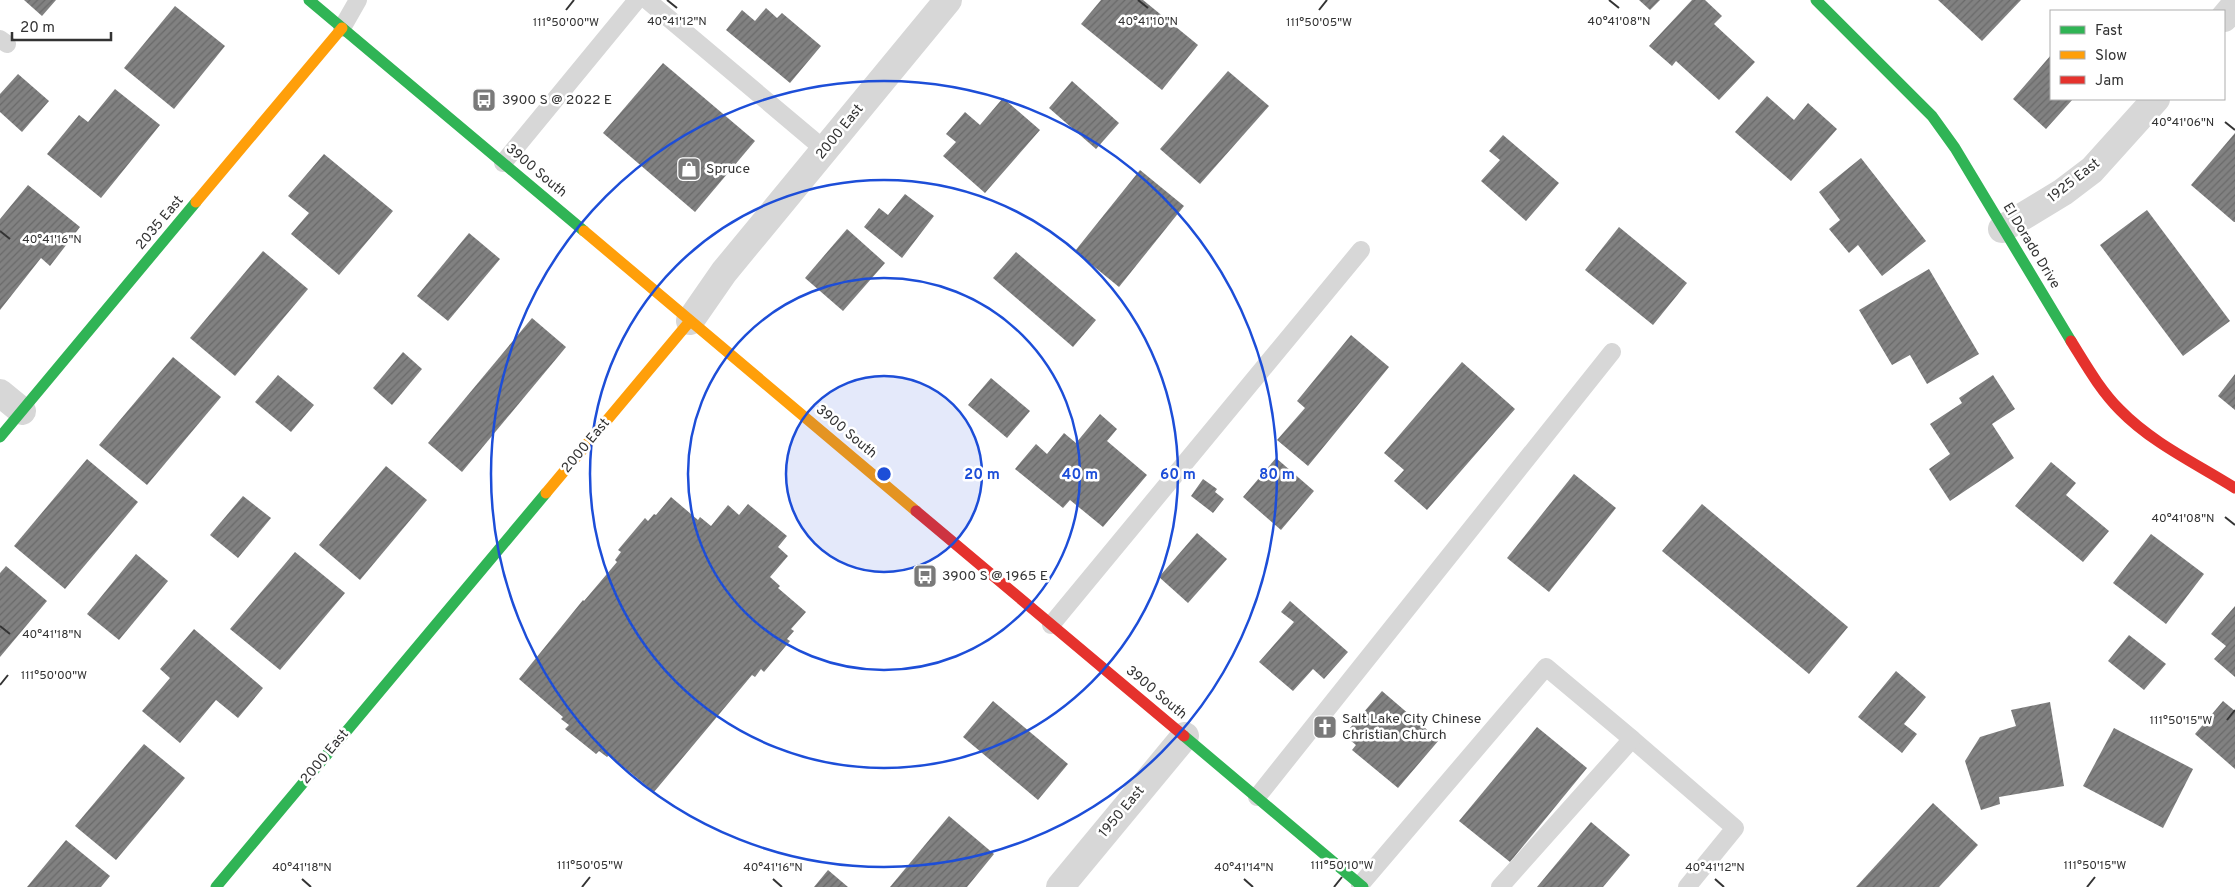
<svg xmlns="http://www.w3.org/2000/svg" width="2235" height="887" viewBox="0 0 2235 887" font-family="Overpass,sans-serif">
<defs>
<pattern id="building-hatch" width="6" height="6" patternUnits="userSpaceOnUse" patternTransform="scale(1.25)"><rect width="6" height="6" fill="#818181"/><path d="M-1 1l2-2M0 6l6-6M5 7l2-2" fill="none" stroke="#6a6a6a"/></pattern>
</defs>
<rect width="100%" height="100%" fill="#fff"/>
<g fill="url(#building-hatch)">
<polygon points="24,0 56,0 42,16"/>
<polygon points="1101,0 1143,0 1198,45 1162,90 1081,24"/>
<polygon points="1639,0 1660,0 1650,10"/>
<polygon points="1692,0 1705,0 1722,16 1714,24 1755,62 1719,100 1676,61 1672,66 1649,46"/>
<polygon points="1938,0 2021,0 1982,41"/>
<polygon points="175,6 225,46 174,109 124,68"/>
<polygon points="766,8 777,18 782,13 821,46 790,83 726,30 742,10 755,21"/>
<polygon points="2051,55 2051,99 2073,99 2046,129 2013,99"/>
<polygon points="663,63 755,141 695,212 603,133"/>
<polygon points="1228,71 1269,106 1200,184 1160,149"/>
<polygon points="18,74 49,101 22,132 0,112 0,94"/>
<polygon points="1072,81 1119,123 1096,149 1049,108"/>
<polygon points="115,89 160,125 101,198 47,154 79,115 88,122"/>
<polygon points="1767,96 1794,120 1808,103 1837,129 1791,181 1735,132"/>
<polygon points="1003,98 1040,130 985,193 943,156 956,142 946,134 965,112 980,125"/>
<polygon points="2235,133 2235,222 2234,222 2191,185"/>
<polygon points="1503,135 1559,183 1526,221 1481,181 1500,160 1489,151"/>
<polygon points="324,154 393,211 339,275 291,234 309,213 288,196"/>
<polygon points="1861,158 1926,241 1882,276 1858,245 1849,253 1829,229 1840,220 1819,192"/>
<polygon points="1140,170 1184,206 1119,287 1075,251"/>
<polygon points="28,185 80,227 50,266 41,258 0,310 0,219"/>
<polygon points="905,194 934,216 902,258 864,227 879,208 888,215"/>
<polygon points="2147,210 2230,321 2183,356 2100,245"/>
<polygon points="1619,227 1687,283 1653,325 1585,270"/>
<polygon points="847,229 885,263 843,311 805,278"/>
<polygon points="469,233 500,259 448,321 417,296"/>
<polygon points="263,251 308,289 235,376 190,338"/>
<polygon points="1016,252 1096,320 1073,347 993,278"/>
<polygon points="1929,269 1979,354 1927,384 1910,355 1892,365 1859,310"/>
<polygon points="532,318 566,347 462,472 428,443"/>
<polygon points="1351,335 1389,367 1308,466 1277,440 1305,408 1297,401"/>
<polygon points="403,352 422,369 392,405 373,388"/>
<polygon points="173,357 221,397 147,485 99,445"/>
<polygon points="1462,362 1515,409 1427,510 1394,481 1404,470 1384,453"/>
<polygon points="2235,374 2235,410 2218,396"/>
<polygon points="278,375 314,405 291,432 255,402"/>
<polygon points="1993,375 2015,409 1992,424 2014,458 1950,501 1929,469 1950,454 1930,424 1962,403 1959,398"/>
<polygon points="991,378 1030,411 1007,438 968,405"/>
<polygon points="1100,414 1117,429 1107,441 1147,475 1103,527 1070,500 1063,508 1015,469 1036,444 1047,454 1064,433 1076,443"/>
<polygon points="1276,458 1314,491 1281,530 1243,497"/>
<polygon points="87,459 138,502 65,589 14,546"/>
<polygon points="2051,462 2076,483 2066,495 2109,531 2083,562 2015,506"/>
<polygon points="386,466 427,500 360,580 319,545"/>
<polygon points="1574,474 1616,508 1549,592 1507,558"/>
<polygon points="1203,479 1217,489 1215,492 1224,499 1213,513 1191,496"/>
<polygon points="243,496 271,518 238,558 210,535"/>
<polygon points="671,497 698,520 700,517 711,526 728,505 739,515 748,504 787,536 778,547 788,556 770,577 780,586 778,588 806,612 791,629 794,631 787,639 790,641 764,672 761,669 755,677 752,675 654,792 609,755 607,757 599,751 596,754 565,729 569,725 561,719 563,717 519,679 583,600 584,601 617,562 615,560 621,552 618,550 645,518 648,521 654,514 656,515"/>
<polygon points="1702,504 1848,627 1809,674 1662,551"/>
<polygon points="1197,533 1227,559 1188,603 1159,577"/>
<polygon points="2151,534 2204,574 2166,624 2113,583"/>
<polygon points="295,552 345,593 280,670 230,629"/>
<polygon points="136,554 168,581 119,640 87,614"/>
<polygon points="6,566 47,601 0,657 0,573"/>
<polygon points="1290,601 1348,652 1324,679 1313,669 1293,691 1259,662 1294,622 1281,612"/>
<polygon points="2235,606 2235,677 2214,659 2226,646 2211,634"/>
<polygon points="194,629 263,688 238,718 216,700 180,743 142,711 170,678 160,669"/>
<polygon points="2129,635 2166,664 2144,690 2108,661"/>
<polygon points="1896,671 1926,697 1904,724 1917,734 1902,753 1858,717"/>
<polygon points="1382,691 1439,740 1398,788 1352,750 1356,745 1344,735"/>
<polygon points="993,701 1068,764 1038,800 963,737"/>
<polygon points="2223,701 2235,711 2235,769 2195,734"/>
<polygon points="2050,702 2064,786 1999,797 2000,804 1981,810 1965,761 1980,737 2016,726 2011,710"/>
<polygon points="1537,727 1587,768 1510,862 1459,821"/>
<polygon points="2114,728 2193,769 2163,828 2083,786"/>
<polygon points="144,744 185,778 116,860 75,826"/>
<polygon points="1933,803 1978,845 1939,887 1856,887"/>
<polygon points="949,816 994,854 967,887 890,887"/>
<polygon points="1591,822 1630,855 1603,887 1537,887"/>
<polygon points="66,840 110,876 101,887 27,887"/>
<polygon points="828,870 848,887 814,887"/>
</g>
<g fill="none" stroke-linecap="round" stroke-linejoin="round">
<g stroke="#d7d7d7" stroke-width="18">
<polyline points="647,0 825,150"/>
<polyline points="342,28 358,0"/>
<polyline points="0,39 7,44"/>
<polyline points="503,163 637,0"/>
<polyline points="1051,625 1361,250"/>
<polyline points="1632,739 1735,828 1687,887"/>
<polyline points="1257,797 1612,352"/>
<polyline points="1360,885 1546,667 1632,739 1500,887"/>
</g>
<g stroke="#d7d7d7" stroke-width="28">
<polyline points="2224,18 2235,5"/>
<polyline points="2002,229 2063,192 2092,170 2156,99"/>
<polyline points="690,321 724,272 948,0"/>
<polyline points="0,393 22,411"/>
<polyline points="1060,887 1185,736"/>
</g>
<g stroke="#30b455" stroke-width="11">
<polyline points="309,0 584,231"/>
<polyline points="1816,0 1932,116 1955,148 2071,341"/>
<polyline points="0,437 196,202"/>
<polyline points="1184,736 1363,887"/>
<polyline points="216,887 546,493"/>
</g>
<g stroke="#ff9f0a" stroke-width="11">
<polyline points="196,202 342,28"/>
<polyline points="584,231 916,511"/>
<polyline points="546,493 690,321"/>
</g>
<g stroke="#e5322d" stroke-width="11">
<path d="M 2071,341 C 2086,365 2100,390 2120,410 C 2152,443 2197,464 2235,488"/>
<polyline points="916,511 1184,736"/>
</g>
</g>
<path fill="none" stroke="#333" stroke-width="2" d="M 667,0 L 677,8M 1138,0 L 1148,8M 1609,0 L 1619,8M 566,10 L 574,0M 1319,10 L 1327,0M 2225,122 L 2235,130M 0,231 L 10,239M 2225,517 L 2235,525M 0,626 L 10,634M 0,685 L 8,675M 2227,720 L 2235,710M 302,879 L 311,887M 773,879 L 782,887M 1244,879 L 1253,887M 1715,879 L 1724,887M 582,887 L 590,877M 1334,887 L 1342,877M 2087,887 L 2095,877"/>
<circle cx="884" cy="474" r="98" fill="#1d4ed8" fill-opacity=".12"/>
<g fill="none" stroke="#1d4ed8" stroke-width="2.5">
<circle cx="884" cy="474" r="98"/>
<circle cx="884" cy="474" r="196"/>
<circle cx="884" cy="474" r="294"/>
<circle cx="884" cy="474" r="393"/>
</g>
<defs>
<g id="bus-square" transform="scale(1.25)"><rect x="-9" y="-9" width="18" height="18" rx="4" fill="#7a7a7a" stroke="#fff"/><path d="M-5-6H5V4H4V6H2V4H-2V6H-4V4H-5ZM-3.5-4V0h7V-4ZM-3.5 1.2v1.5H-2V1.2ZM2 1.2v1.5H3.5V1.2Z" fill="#fff"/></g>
<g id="shop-square" transform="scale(1.25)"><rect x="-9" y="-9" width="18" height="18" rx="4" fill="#7a7a7a" stroke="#fff"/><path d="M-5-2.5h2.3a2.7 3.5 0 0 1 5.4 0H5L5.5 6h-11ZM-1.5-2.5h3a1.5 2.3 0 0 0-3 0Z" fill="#fff"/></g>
<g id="church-square" transform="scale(1.25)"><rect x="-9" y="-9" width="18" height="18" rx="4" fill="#7a7a7a" stroke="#fff"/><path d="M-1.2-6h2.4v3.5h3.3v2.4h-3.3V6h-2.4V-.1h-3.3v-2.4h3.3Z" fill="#fff"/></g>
</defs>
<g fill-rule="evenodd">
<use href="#bus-square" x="484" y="100"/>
<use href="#shop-square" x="689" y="169"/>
<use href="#bus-square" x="925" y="576"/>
<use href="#church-square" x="1325" y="727"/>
</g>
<g text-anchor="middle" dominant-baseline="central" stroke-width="5" stroke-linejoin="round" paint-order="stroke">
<g font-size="14" fill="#333" stroke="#fff" text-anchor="start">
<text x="502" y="100">3900 S @ 2022 E</text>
<text x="706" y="169">Spruce</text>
<text x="942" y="576">3900 S @ 1965 E</text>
<text x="1342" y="719">Salt Lake City Chinese<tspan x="1342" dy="16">Christian Church</tspan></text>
</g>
<g font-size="14" fill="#333" stroke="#fff">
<text transform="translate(840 132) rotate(-51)">2000 East</text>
<text transform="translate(536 171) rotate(40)">3900 South</text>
<text transform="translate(2074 181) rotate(-38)">1925 East</text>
<text transform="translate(160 223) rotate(-50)">2035 East</text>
<text transform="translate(2031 246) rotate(59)">El Dorado Drive</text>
<text transform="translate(846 432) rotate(40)">3900 South</text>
<text transform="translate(586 446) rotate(-50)">2000 East</text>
<text transform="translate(1156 693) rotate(40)">3900 South</text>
<text transform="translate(325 757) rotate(-50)">2000 East</text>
<text transform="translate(1122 812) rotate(-50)">1950 East</text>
</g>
</g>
<g font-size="12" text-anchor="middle" fill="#333" stroke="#fff" stroke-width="5" stroke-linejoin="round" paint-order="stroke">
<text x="677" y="25">40°41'12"N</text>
<text x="1148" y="25">40°41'10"N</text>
<text x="1619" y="25">40°41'08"N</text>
<text x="566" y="26">111°50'00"W</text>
<text x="1319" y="26">111°50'05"W</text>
<text x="2183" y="126">40°41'06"N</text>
<text x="52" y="243">40°41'16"N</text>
<text x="2183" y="522">40°41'08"N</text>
<text x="52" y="638">40°41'18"N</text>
<text x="54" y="679">111°50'00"W</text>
<text x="2181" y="724">111°50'15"W</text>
<text x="590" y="869">111°50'05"W</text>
<text x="1342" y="869">111°50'10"W</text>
<text x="2095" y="869">111°50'15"W</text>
<text x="302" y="871">40°41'18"N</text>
<text x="773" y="871">40°41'16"N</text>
<text x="1244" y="871">40°41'14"N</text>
<text x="1715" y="871">40°41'12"N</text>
</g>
<circle cx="884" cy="474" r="8" fill="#1d4ed8" stroke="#fff" stroke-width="2.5"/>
<g font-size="15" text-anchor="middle" font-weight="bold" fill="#1d4ed8" stroke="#fff" stroke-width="5" stroke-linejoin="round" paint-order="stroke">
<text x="982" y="479">20 m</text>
<text x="1080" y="479">40 m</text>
<text x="1178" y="479">60 m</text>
<text x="1277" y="479">80 m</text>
</g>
<rect x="2050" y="10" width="175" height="90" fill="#ffffff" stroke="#adadad"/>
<rect x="2060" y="26" width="25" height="8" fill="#30b455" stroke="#adadad"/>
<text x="2095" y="35" font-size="15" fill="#333333">Fast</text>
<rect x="2060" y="51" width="25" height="8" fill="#ff9f0a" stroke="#adadad"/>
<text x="2095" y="60" font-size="15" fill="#333333">Slow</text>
<rect x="2060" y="76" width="25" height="8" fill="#e5322d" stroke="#adadad"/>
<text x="2095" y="85" font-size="15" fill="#333333">Jam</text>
<path d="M12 32v8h99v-8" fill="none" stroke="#333333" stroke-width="2.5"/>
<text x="20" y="32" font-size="15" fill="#333333" stroke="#ffffff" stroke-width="4" paint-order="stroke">20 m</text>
</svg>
